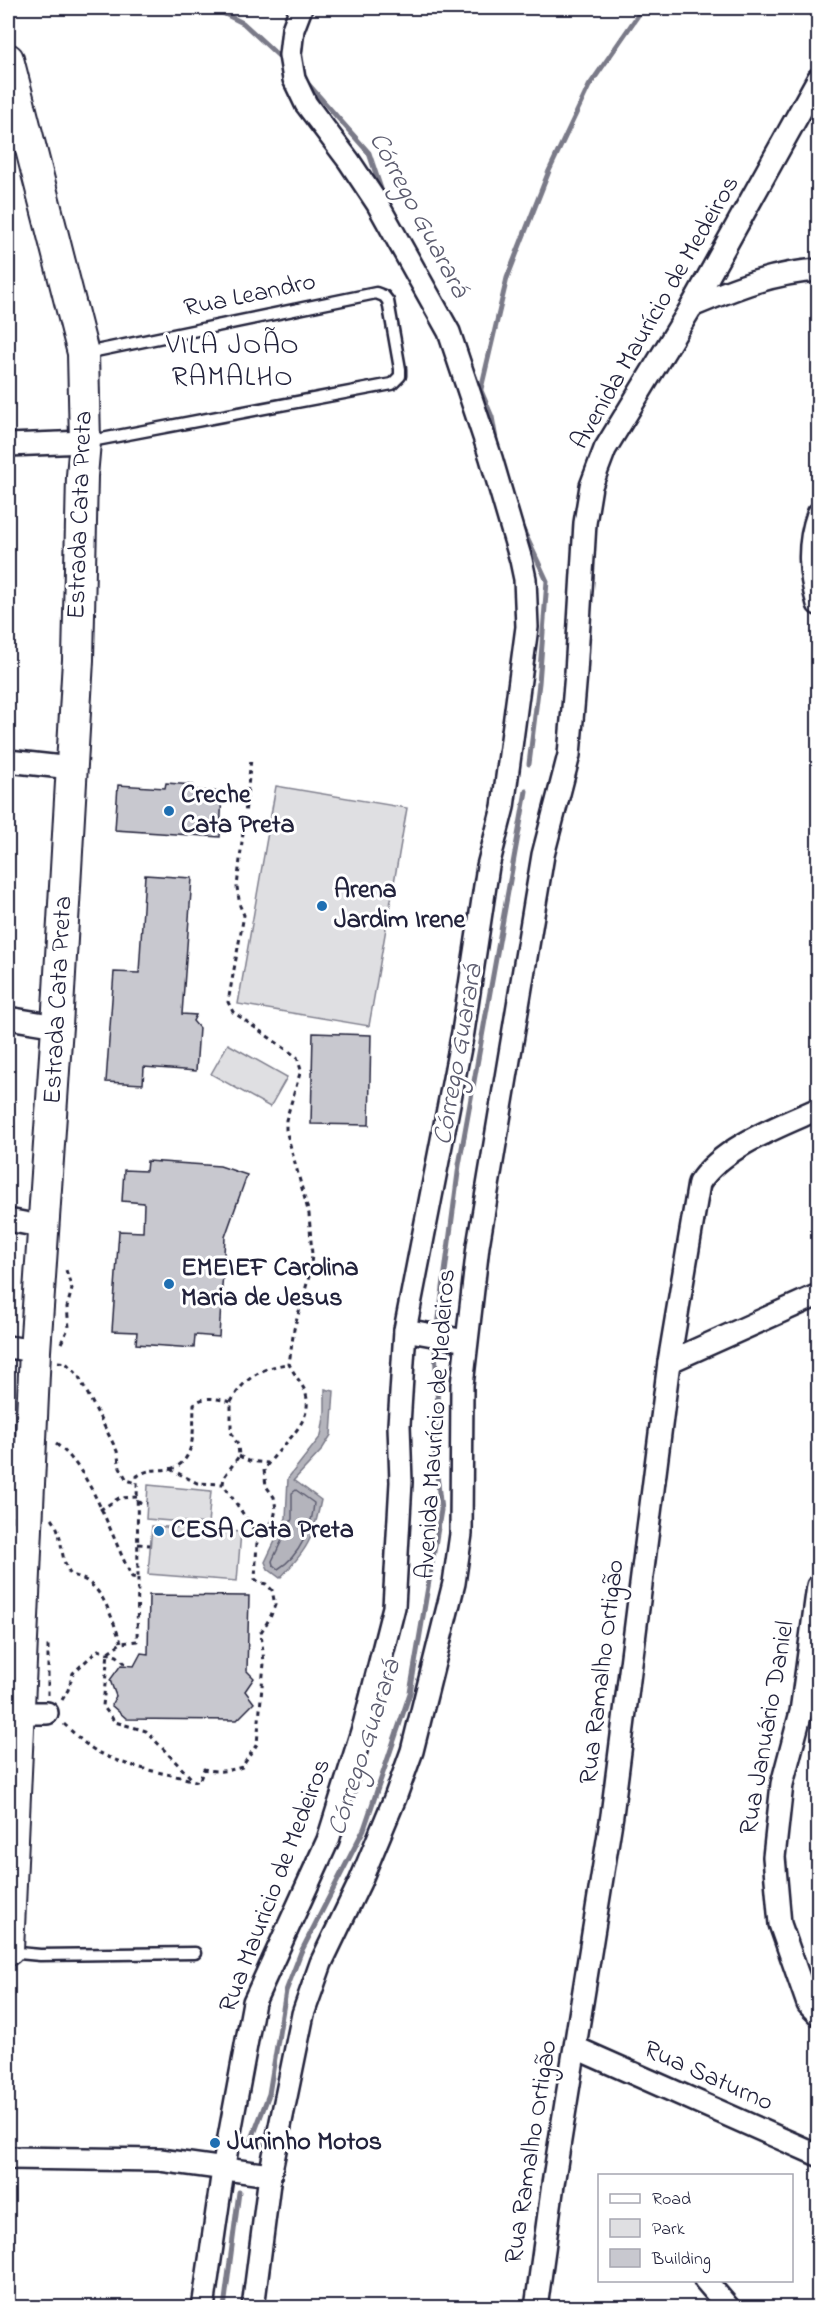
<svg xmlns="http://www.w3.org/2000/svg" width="826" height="2315" viewBox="0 0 826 2315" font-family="'Indie Flower',sans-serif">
<rect width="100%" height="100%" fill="#fff"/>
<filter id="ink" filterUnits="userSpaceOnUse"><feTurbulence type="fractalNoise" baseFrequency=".0167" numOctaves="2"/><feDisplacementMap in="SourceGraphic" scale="12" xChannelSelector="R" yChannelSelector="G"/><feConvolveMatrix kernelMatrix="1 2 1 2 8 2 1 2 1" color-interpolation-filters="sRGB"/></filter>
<g filter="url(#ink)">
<g fill="#dfdfe2" stroke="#80808e" stroke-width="1.5">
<polygon points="276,786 407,808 369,1026 238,1004"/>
<polygon points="228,1044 287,1077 270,1107 211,1074"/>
<polygon points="148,1485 211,1491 208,1524 146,1519"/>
<polygon points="152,1526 241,1532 237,1581 148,1574"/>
</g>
<path fill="#b4b4bc" stroke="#7a7a88" stroke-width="1.5" d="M 325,1389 L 334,1391 L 331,1435 L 321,1451 L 294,1480 L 321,1500 C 313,1539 308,1549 280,1578 L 268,1569 L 265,1562 L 286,1518 L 288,1478 L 321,1436 L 325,1411 Z"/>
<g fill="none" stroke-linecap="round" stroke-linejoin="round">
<path stroke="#5c5c6f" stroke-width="1.5" d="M 296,1490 L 314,1503 C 312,1527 300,1556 278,1569 L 273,1565 L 272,1561 L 292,1519 L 292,1493 Z"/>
<g stroke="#7a7a88" stroke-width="5">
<polyline points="213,8 243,23 283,60"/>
<polyline points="301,76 369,153 384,198"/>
<polyline points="474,374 492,417 497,445"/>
<polyline points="481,389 507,278 549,171 589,86 643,8"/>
<polyline points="521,525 547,581 539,683 529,764"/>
<polyline points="438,1326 459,1165 526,791"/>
<polyline points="250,2144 269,2094 286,1991 301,1952 364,1829 410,1693 441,1510 435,1457 438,1409 435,1348"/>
<polyline points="224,2308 239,2192"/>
</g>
</g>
<g fill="#c8c8cf" stroke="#22223b" stroke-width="1.5">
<polygon points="166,783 193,785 192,790 222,792 220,837 115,830 118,785 165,788"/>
<polygon points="145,875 192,878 182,1014 196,1015 193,1021 199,1028 196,1071 144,1067 143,1084 106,1082 114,972 139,973"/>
<polygon points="313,1033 371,1035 369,1125 311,1124"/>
<polygon points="147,1161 220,1166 247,1175 225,1237 219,1337 195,1335 194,1348 136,1344 137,1332 112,1331 119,1231 143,1232 144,1203 122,1201 124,1170 146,1171"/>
<polygon points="149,1595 249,1596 247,1671 254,1678 245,1691 254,1703 237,1720 127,1719 111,1705 116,1696 110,1680 121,1665 134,1666 141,1653 148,1654"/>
</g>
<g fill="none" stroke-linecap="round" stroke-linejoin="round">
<g stroke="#22223b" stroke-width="15">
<g id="lane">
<polyline points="86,442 392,384 400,376 400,369 388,301 384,296 376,293 86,353"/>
<polyline points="8,1952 40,1955 195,1953"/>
</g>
</g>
<g stroke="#22223b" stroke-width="26">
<g id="street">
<path d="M 692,306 C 735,288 772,273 818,270"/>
<polyline points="8,445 85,442"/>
<path d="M 818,514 C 807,545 809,573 818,604"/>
<polyline points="8,761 71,768"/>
<polyline points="8,1018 57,1026"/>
<polyline points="8,1220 45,1227"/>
<polyline points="405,1330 466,1341"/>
<polyline points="8,1347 35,1351"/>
<polyline points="669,1362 818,1295"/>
<polyline points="818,1586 801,1712 782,1784 774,1857 780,1924 808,2004 818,2014"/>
<polyline points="19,1713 47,1713"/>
<polyline points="576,2048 818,2155"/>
<polyline points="8,2158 160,2160 270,2175"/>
<polyline points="705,2280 729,2308"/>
<polyline points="203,2308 223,2170 254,2002 328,1840 364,1725 394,1607 401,1482 399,1425 405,1330 463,1032 488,866 503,807 527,627 525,579 521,560 491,458 449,332 377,203 349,161 306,104 294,79 290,55 293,29 301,8"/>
<polyline points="253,2308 270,2175 303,2014 321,1963 360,1882 395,1798 412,1751 454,1583 461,1534 462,1385 478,1246 543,855 569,755 576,673 585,523 591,486 605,449 692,306 818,79"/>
<path d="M 536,2308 L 553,2184 L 612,1815 L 669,1362 L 699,1183 C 722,1147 780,1126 818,1109"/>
</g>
</g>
<g stroke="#22223b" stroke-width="34">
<polyline id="secondary" points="8,59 83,353 85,442 82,476 78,660 57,1026 35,1351 8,1950"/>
</g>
<g stroke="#22223b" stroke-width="3" stroke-dasharray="4.5 4.5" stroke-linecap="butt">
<polyline points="61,1343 69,1327 67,1307 72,1289 66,1270"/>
<polyline points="58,1362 66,1363 78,1375 117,1451 120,1468 127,1480 136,1483"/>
<path d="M 231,1402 C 243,1379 262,1367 288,1364"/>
<path d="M 56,1444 C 92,1470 111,1537 132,1577 L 138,1578 L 137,1476 C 151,1468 154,1471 169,1469 C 197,1464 193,1426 194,1404 C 205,1395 217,1399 231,1402 L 231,1432 L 238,1445 L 239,1456 L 224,1477 L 223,1484 L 254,1530 L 257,1541"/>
<polyline points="239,1456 249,1461 268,1463"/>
<polyline points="170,1469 197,1483 223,1484"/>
<polyline points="137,1502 147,1503"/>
<polyline points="100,1510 119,1498 137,1497"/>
<path d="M 52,1519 C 65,1536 58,1558 71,1575 C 103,1581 110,1615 121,1642"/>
<polyline points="138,1544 150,1545"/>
<polyline points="138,1578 137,1641 121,1643 108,1652 103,1706 115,1722 146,1731 192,1779"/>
<polyline points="48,1695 48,1642"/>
<polyline points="62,1700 68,1690 73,1673 98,1650 117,1656 127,1665"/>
<path d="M 64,1724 C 74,1733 84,1744 96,1751 C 128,1769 165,1772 199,1782 L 204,1769 C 218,1773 228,1771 242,1767 L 257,1744 L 264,1663 L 261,1632 L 270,1618 L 275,1605 L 272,1590 L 266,1584 L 259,1582 L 255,1579 L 257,1542 L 274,1518 L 276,1509 L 274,1497 L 266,1486 L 264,1470 C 278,1446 319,1421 304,1389 C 299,1380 293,1372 289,1364 L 294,1329 L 310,1273 L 312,1255 L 309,1214 L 286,1130 L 286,1120 L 301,1070 L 297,1057 L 233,1012 L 228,1002 L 244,915 L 240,906 L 237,887 L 251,759"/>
</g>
<use href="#lane" stroke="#fff" stroke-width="10"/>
<use href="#street" stroke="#fff" stroke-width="21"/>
<use href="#secondary" stroke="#fff" stroke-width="30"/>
</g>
</g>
<g fill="#1f6fb2" stroke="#fff" stroke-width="2">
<circle cx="169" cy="811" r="6"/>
<circle cx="322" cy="906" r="6"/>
<circle cx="169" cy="1284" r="6"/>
<circle cx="159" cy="1531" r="6"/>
<circle cx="215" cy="2143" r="6"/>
</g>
<g text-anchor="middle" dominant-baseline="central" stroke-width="6" stroke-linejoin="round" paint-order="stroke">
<g font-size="26" fill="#22223b" stroke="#fff">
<text transform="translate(250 296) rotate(-12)">Rua Leandro</text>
<text transform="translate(656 313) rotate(-60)">Avenida Maurício de Medeiros</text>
<text transform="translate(81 515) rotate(-88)">Estrada Cata Preta</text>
<text transform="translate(59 1000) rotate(-87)">Estrada Cata Preta</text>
<text transform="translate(437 1424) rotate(-86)">Avenida Maurício de Medeiros</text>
<text transform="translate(603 1672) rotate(-83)">Rua Ramalho Ortigão</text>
<text transform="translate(768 1728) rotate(-80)">Rua Januário Daniel</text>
<text transform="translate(276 1886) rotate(-69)">Rua Mauricio de Medeiros</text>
<text transform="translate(708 2077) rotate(24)">Rua Saturno</text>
<text transform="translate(532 2152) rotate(-81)">Rua Ramalho Ortigão</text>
</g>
<g font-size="26" font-weight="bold" fill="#22223b" stroke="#fff" text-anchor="start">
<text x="181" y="796">Creche<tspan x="181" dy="30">Cata Preta</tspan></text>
<text x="334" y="891">Arena<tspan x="334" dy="30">Jardim Irene</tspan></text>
<text x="181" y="1269">EMEIEF Carolina<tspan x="181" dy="30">Maria de Jesus</tspan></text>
<text x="171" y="1531">CESA Cata Preta</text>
<text x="227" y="2143">Juninho Motos</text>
</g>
<g font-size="27" font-style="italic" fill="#5c5c6f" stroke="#fff">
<text transform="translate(418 215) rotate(62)">Córrego Guarará</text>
<text transform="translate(459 1055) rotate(-80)">Córrego Guarará</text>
<text transform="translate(365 1748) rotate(-72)">Córrego Guarará</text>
</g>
<g font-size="28" letter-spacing="1.5" fill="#22223b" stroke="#fff">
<text x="233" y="346">VILA JOÃO<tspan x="233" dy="32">RAMALHO</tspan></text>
</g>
</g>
<rect width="826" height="2315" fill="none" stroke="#fff" stroke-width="30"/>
<rect x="15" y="15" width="796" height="2285" fill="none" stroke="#22223b" stroke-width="2" filter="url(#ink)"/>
<rect x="598" y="2174" width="195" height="108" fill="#ffffff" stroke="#a7a7b1" stroke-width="1.5"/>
<rect x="610" y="2194" width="30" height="9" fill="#ffffff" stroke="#a7a7b1" stroke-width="1.5"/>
<text x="652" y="2204" font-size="18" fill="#22223b">Road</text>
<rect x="610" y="2219" width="30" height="18" fill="#dfdfe2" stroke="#a7a7b1" stroke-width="1.5"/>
<text x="652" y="2234" font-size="18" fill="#22223b">Park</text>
<rect x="610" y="2249" width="30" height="18" fill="#c8c8cf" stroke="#a7a7b1" stroke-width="1.5"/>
<text x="652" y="2264" font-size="18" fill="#22223b">Building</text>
</svg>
